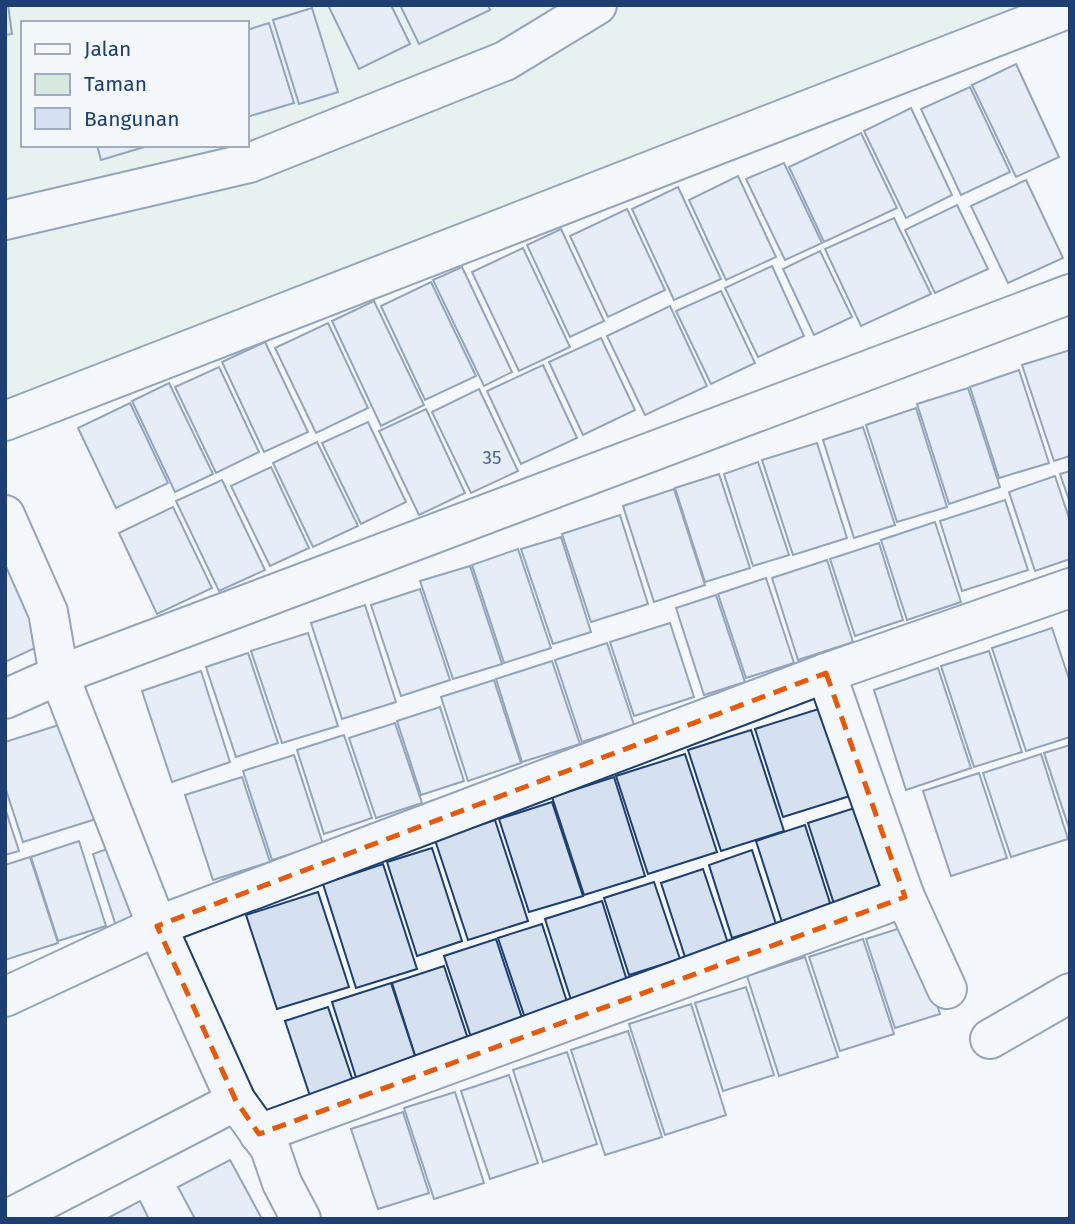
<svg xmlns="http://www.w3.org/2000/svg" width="1075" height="1224" viewBox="0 0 1075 1224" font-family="'Fira Sans',sans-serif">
<rect width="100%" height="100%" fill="#f4f7fb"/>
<path fill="#d7e8df" stroke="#687fa3" stroke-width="2" fill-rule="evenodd" d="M 5,5 L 1070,5 L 5,421 ZM 23,23 L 247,23 L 247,145 L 23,145 Z"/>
<g fill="#d5e0f0" stroke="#1d3f73" stroke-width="2">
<polygon points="5,5 8,5 12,34 5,35"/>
<polygon points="328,5 391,5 410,44 359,69"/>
<polygon points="400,5 488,5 490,10 419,44"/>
<polygon points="312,8 338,92 299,104 273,20"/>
<polygon points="269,23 294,103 247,117 247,30"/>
<polygon points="1016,64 1059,157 1016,177 972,85"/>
<polygon points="970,87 1010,172 961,195 921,109"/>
<polygon points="911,108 952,195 906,218 864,131"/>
<polygon points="861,133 897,208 824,242 789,167"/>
<polygon points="97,145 151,145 101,160"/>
<polygon points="784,163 822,243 785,260 746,179"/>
<polygon points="738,176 776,257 726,280 689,200"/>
<polygon points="1026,180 1063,258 1008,283 971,206"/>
<polygon points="678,187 721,279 674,300 632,209"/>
<polygon points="957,205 988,269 935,293 905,230"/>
<polygon points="627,209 665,290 608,317 570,236"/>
<polygon points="894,218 931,294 861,326 825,249"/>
<polygon points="561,229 604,321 570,337 527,245"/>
<polygon points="523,248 570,347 519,371 472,272"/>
<polygon points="820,251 852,317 814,335 783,269"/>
<polygon points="772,266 804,336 758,357 725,288"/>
<polygon points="462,267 512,372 484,386 433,280"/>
<polygon points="431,282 476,376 425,400 381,306"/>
<polygon points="721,291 755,363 711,384 676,311"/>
<polygon points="374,301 424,405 381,426 332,321"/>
<polygon points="670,306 707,386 645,415 607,336"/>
<polygon points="328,323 368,408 316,433 275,348"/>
<polygon points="601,338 635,410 583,435 549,362"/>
<polygon points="265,342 308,432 264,452 222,362"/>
<polygon points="1070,350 1070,456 1054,461 1022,365"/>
<polygon points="543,365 577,438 521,464 487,391"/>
<polygon points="219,367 259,452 216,473 175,387"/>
<polygon points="1019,370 1049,463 999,478 970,387"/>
<polygon points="169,383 213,474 175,492 132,401"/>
<polygon points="968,388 1000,487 949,504 917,404"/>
<polygon points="479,389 518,471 471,493 432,412"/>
<polygon points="130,403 168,483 116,508 78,428"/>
<polygon points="916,408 947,507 897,522 866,425"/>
<polygon points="426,409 465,493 419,515 379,431"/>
<polygon points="368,422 406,502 361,524 322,443"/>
<polygon points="863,427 895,525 854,538 823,440"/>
<polygon points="317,442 358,526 313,547 273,463"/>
<polygon points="817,443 847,538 793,555 762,460"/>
<polygon points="758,462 789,555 753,566 724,474"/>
<polygon points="271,467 309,548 270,566 231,486"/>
<polygon points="1070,471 1070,503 1060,474"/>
<polygon points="719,474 750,568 705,582 675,488"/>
<polygon points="1055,476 1070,521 1070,559 1035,571 1009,492"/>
<polygon points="222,480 265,570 219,591 176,501"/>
<polygon points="674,489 705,585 654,602 623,506"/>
<polygon points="1005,500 1028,570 962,591 940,521"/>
<polygon points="173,507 212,588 157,614 119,533"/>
<polygon points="620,515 648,604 591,622 562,534"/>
<polygon points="935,522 961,602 907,620 881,540"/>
<polygon points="561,537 591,632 553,644 521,549"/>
<polygon points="879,543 903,620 855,636 830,559"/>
<polygon points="518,549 551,648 504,663 472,565"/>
<polygon points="12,560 50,641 5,662 5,563"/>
<polygon points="827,560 853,642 798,660 772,578"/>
<polygon points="470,566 502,664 453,679 420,581"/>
<polygon points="766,578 794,663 746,678 718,594"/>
<polygon points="420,589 450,680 401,696 371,605"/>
<polygon points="716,595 745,682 704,695 676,608"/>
<polygon points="365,605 396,702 342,719 311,623"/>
<polygon points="670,623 694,697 634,716 610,642"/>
<polygon points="1052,628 1070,682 1070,737 1026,751 992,648"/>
<polygon points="308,633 338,726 282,743 251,651"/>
<polygon points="607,643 634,725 582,742 555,660"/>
<polygon points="989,651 1022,752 974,767 941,666"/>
<polygon points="248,653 278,743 236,757 206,667"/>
<polygon points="552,661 580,744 522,762 496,679"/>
<polygon points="938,668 971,768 906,790 874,690"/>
<polygon points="201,671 230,762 172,782 142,691"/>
<polygon points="494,680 521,763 468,781 441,697"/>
<polygon points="440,707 464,781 421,795 397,721"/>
<polygon points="825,707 853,795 783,817 755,729"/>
<polygon points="65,723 96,819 23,842 5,787 5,742"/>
<polygon points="395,723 422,803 376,818 349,738"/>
<polygon points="751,730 784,831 721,851 688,750"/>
<polygon points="344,735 372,818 324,834 297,750"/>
<polygon points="1070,745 1070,831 1044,753"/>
<polygon points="685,754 717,852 648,874 616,776"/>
<polygon points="1041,754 1068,839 1011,857 983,773"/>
<polygon points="294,755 323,844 272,860 243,771"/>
<polygon points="979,773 1007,858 951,876 923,791"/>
<polygon points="242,777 270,862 213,880 185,795"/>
<polygon points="614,777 645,876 584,895 552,797"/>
<polygon points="552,802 583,896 529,912 499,819"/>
<polygon points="867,804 893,884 834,904 808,823"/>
<polygon points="5,808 19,851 5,855"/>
<polygon points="495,820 528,921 468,940 435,840"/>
<polygon points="805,825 831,906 782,922 756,841"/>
<polygon points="79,841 106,926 58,941 31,857"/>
<polygon points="121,844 145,917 116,926 93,854"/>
<polygon points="432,848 462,941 417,956 387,862"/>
<polygon points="752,850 776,924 732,938 709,865"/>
<polygon points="30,857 58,943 5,960 5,865"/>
<polygon points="383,864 417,969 356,988 323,884"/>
<polygon points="703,869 728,943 685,957 661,883"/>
<polygon points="654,882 680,959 629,975 604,898"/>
<polygon points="318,892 349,987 277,1009 246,915"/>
<polygon points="602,901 629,987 573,1006 545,919"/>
<polygon points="542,924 568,1005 525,1018 498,938"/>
<polygon points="910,925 940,1014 895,1028 866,939"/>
<polygon points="496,939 526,1030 474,1046 444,956"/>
<polygon points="863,939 894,1034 840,1051 809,957"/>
<polygon points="805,957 838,1057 779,1076 747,976"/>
<polygon points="444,966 471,1048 418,1065 392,983"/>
<polygon points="391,983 420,1071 360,1090 332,1002"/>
<polygon points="746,987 774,1075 723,1091 695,1003"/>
<polygon points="691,1004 726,1115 665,1135 629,1024"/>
<polygon points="328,1007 357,1093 314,1108 285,1021"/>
<polygon points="628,1031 662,1137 605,1155 571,1050"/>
<polygon points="567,1052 597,1144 543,1162 513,1070"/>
<polygon points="509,1075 538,1163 490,1179 461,1091"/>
<polygon points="455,1092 484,1183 434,1199 404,1108"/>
<polygon points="403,1112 429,1193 378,1209 351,1129"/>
<polygon points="230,1160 262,1219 195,1219 178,1187"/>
<polygon points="140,1201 149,1219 106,1219"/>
</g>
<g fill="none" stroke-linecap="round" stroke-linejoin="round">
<g stroke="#1d3f73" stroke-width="42">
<g id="minor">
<polyline points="5,220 249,163 505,61 597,5"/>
<polyline points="5,421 1070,8"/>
<polyline points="5,515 48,612 59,675 157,926 236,1101 270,1148 282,1183 301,1219"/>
<polyline points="5,699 59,675 1070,294"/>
<polyline points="905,897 947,989"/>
<polyline points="5,997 157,926 826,673 1070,588"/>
<polyline points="990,1039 1070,993"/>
<polyline points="259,1134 905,897 826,673"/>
<polyline points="8,1219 236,1101"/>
</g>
</g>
<use href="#minor" stroke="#f4f7fb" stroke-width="38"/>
</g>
<path d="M0 0H1075V1224H0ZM 826,673 L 905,897 L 259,1134 L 236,1101 L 157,926 Z" fill="#f4f7fb" fill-opacity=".55" fill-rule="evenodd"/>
<path fill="none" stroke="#e8590c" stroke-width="5" stroke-dasharray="14 9" stroke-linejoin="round" d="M 826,673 L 905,897 L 259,1134 L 236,1101 L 157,926 Z"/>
<g text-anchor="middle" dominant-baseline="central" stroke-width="5" stroke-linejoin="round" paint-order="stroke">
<g font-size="19" fill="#4b6792">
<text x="492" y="457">35</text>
</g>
</g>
<rect width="1075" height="1224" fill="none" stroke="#1d3f73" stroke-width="14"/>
<rect x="21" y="21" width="228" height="126" fill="#f4f7fb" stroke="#9eadc5" stroke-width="2"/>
<rect x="35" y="44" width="35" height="10" fill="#f4f7fb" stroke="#9eadc5" stroke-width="2"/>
<text x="84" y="56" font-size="21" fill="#1d3f73">Jalan</text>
<rect x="35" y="74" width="35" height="21" fill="#d7e8df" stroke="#9eadc5" stroke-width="2"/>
<text x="84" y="91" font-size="21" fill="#1d3f73">Taman</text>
<rect x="35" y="108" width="35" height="21" fill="#d5e0f0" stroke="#9eadc5" stroke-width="2"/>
<text x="84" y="126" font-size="21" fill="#1d3f73">Bangunan</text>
</svg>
